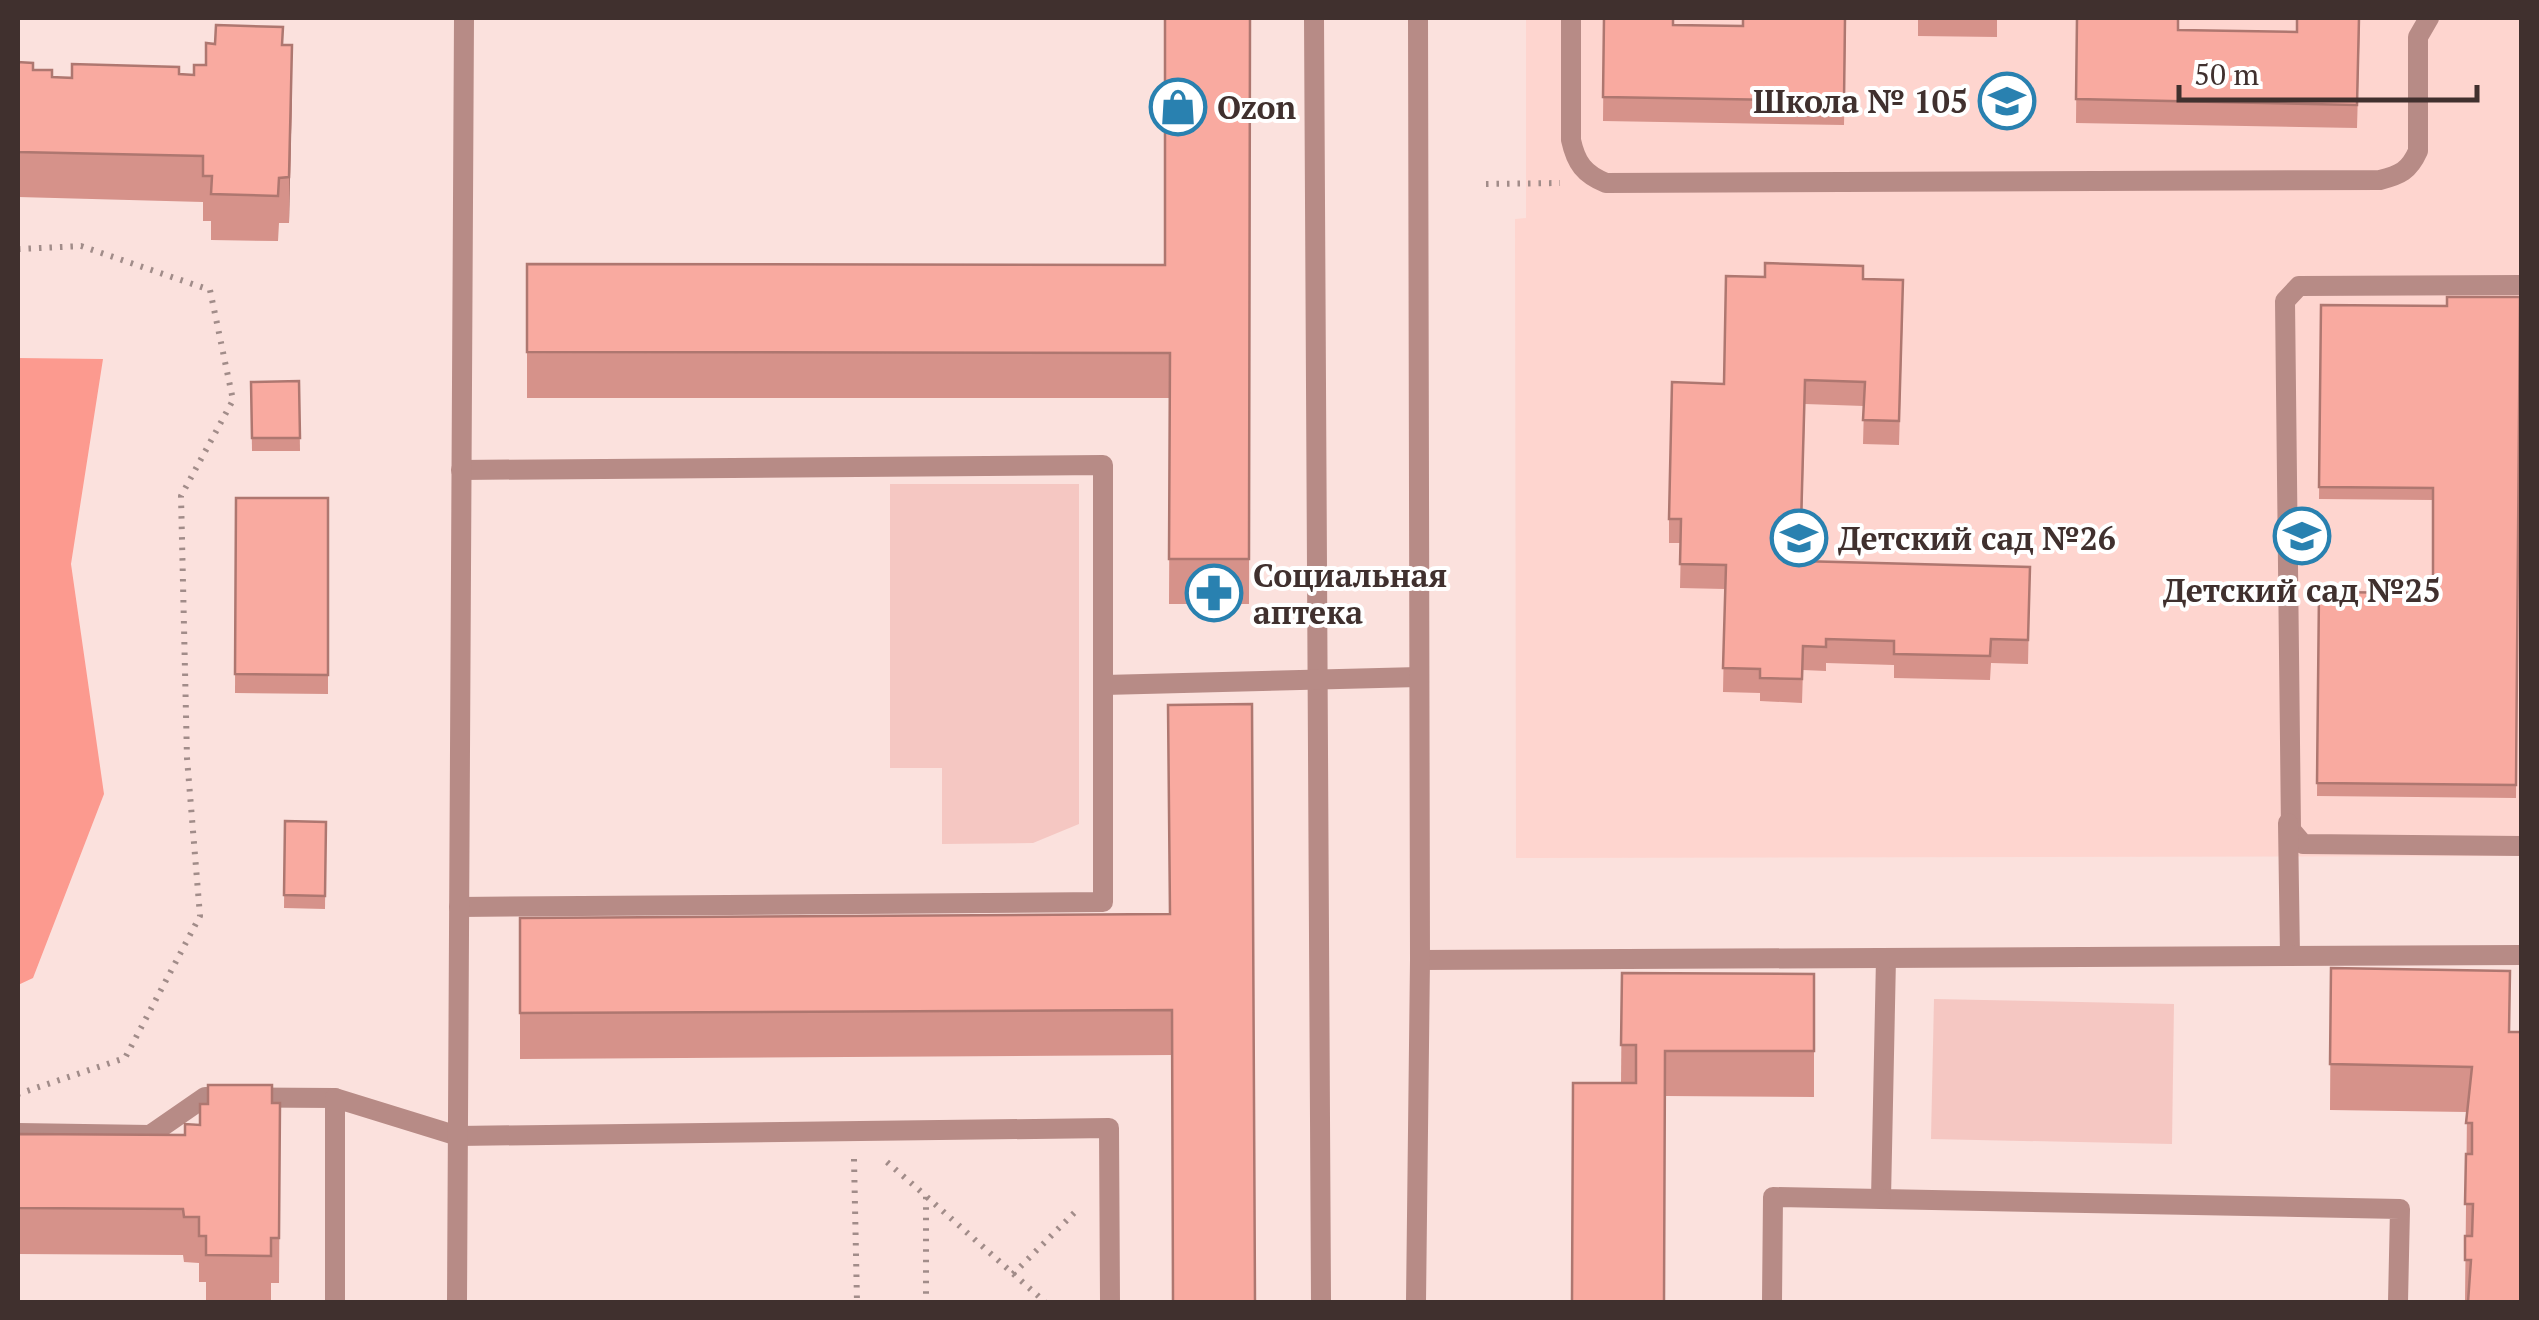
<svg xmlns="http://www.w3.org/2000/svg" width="2539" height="1320" viewBox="0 0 2539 1320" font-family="'PT Serif',serif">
<rect width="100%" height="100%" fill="#fbe1dd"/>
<polygon fill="#fed5cf" points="1526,18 2521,18 2521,856 1516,858 1515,219 1526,218"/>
<g fill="#f5c7c2">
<polygon points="890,484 1079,484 1079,824 1033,843 942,844 942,768 890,768"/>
<polygon points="1934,999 2174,1004 2172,1144 1931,1139"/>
</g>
<polygon fill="#fc9a8f" points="18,358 103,359 71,564 104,794 33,978 18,985"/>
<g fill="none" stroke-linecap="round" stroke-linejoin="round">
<g stroke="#a18c89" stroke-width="6" stroke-dasharray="2.5 8" stroke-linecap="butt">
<polyline points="1486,184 1560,183"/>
<polyline points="18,249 81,246 210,290 233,400 181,496 187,758 200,916 125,1058 18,1094"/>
<polyline points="854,1159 857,1302"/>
<polyline points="887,1162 926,1196 926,1302"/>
<polyline points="927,1197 1045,1302"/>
<polyline points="1013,1274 1079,1208"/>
</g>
<g stroke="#b78b86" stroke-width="20">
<polyline points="1314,18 1321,1302"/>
<path d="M 1571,18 L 1571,140 C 1576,163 1584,174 1606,183 L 2380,180 C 2400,175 2409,171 2418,151 L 2418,37 L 2429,18"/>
<polyline points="2522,285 2299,286 2285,301 2291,830 2303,844 2522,846"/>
<polyline points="1104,685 1419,677"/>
<polyline points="2288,823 2290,956"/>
<polyline points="459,907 1103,902 1103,465 461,470"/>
<polyline points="1886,958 1881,1199 2400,1209 2398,1302"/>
<polyline points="1420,960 2522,955"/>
<polyline points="18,1133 150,1135 205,1097 335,1098"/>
<polyline points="335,1302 335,1098 458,1136 1109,1128 1110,1302"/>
<polyline points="457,1302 464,18"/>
<polyline points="1772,1302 1773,1197 1881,1199"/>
</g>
<polyline stroke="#b78b86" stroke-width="20" points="1416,1302 1420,960 1418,18"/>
</g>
<g fill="#d6928a">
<polygon points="1250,18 1249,604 1169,604 1170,398 527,398 527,264 1165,265"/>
<polygon points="1604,18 1673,25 1743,26 1846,18 1844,125 1603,121"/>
<polygon points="1918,18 1997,18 1997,37 1918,36"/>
<polygon points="2077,18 2178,30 2297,32 2360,18 2357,128 2076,123"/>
<polygon points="283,45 292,91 289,223 279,223 278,241 211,240 211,221 203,221 203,202 18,197 18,62 52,77 194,75 206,65"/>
<polygon points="1863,279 1903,304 1899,445 1863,444 1864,406 1805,404 1801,561 2030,567 2028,664 1991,663 1990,680 1894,678 1894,665 1826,663 1826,671 1803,670 1802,703 1760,701 1760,693 1723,692 1725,589 1680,588 1681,543 1669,543 1669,519 1724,384"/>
<polygon points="2520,297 2516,798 2317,796 2319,592 2433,593 2433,500 2319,499 2321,305 2447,306"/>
<polygon points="299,381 300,451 252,451 251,382"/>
<polygon points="236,498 328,498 328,694 235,693"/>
<polygon points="285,821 326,822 325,909 284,908"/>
<polygon points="1170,914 1172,1055 520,1059 520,918"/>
<polygon points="2331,968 2509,1032 2522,1302 2465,1302 2467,1112 2330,1110"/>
<polygon points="1622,973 1814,974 1814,1097 1665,1096 1621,1083"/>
<polygon points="272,1103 280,1148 279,1283 271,1283 271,1301 206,1301 206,1282 199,1282 199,1263 184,1262 183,1255 18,1254 18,1134 185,1135 200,1125"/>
</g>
<polygon fill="#ae7770" points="292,45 292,91 289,223 289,177"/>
<g fill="#f9aaa0" stroke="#ae7770" stroke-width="2.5">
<polygon points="1165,18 1250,18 1249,559 1169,559 1170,353 527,352 527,264 1165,265"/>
<polygon points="1604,18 1673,18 1673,25 1743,26 1743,18 1845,18 1844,101 1603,97"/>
<polygon points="2077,18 2178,18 2178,30 2297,32 2297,18 2359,18 2357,105 2076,99"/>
<polygon points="216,25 283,27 282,45 292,45 289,177 279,178 278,196 211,194 212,176 203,176 203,156 18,152 18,62 33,63 33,70 52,70 52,77 72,78 72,64 179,67 179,74 194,75 194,65 206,65 206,43 215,44"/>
<polygon points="1765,263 1863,266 1863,279 1903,280 1899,421 1863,420 1865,382 1805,380 1800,561 2030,567 2028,640 1991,639 1990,656 1894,654 1894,641 1826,639 1826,647 1803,646 1802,679 1760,678 1760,669 1723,668 1726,565 1680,564 1681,519 1669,519 1672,382 1724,384 1726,276 1765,277"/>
<polygon points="2447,297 2520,297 2516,785 2317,783 2319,592 2433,593 2433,488 2319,487 2321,305 2447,306"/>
<polygon points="299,381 300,438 252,438 251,382"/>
<polygon points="236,498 328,498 328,675 235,674"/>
<polygon points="1252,704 1255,1302 1173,1302 1172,1010 520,1013 520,918 1170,914 1168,705"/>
<polygon points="285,821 326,822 325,896 284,895"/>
<polygon points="2331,968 2510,971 2509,1032 2522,1032 2522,1302 2468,1302 2471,1260 2465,1260 2465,1236 2472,1236 2473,1204 2465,1204 2466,1154 2472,1154 2472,1123 2466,1123 2472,1067 2330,1064"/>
<polygon points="1622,973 1814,974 1814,1051 1665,1051 1664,1302 1572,1302 1573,1083 1636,1083 1636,1045 1621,1045"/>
<polygon points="208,1085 272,1085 272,1103 280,1103 279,1238 271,1238 271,1256 206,1255 206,1236 199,1236 199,1217 184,1217 183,1209 18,1208 18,1134 185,1135 185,1124 200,1125 200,1104 208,1104"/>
</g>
<defs>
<g id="school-ring" transform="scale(2.875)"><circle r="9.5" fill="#fff" stroke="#2981b0" stroke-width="1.5"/><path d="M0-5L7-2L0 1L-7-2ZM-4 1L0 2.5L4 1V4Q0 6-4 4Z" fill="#2981b0"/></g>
<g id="shop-ring" transform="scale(2.875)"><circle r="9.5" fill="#fff" stroke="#2981b0" stroke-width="1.5"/><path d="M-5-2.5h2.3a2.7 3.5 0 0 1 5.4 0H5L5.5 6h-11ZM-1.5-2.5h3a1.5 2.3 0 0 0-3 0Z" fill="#2981b0"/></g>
<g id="pharmacy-ring" transform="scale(2.875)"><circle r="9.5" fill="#fff" stroke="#2981b0" stroke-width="1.5"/><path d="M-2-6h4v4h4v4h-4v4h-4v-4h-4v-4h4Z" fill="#2981b0"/></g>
</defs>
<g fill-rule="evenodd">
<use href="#school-ring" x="2007" y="101"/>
<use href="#shop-ring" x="1178" y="107"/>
<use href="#school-ring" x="2302" y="536"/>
<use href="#school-ring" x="1799" y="538"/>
<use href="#pharmacy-ring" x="1214" y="593"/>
</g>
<g text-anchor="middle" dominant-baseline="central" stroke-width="8" stroke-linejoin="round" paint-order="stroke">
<g font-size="32" font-weight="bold" fill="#40302e" stroke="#fff" text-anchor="start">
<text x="1968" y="101" text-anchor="end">Школа № 105</text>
<text x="1217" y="107">Ozon</text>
<text x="1838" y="538">Детский сад №26</text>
<text x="1253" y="575">Социальная<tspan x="1253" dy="37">аптека</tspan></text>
<text x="2302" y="590" text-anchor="middle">Детский сад №25</text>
</g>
</g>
<rect width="2539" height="1320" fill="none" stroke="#40302e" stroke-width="40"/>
<path d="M2179 85v15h298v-15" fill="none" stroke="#40302e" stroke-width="5"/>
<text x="2194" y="85" font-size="30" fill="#40302e" stroke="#ffffff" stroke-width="8" paint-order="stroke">50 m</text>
</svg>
